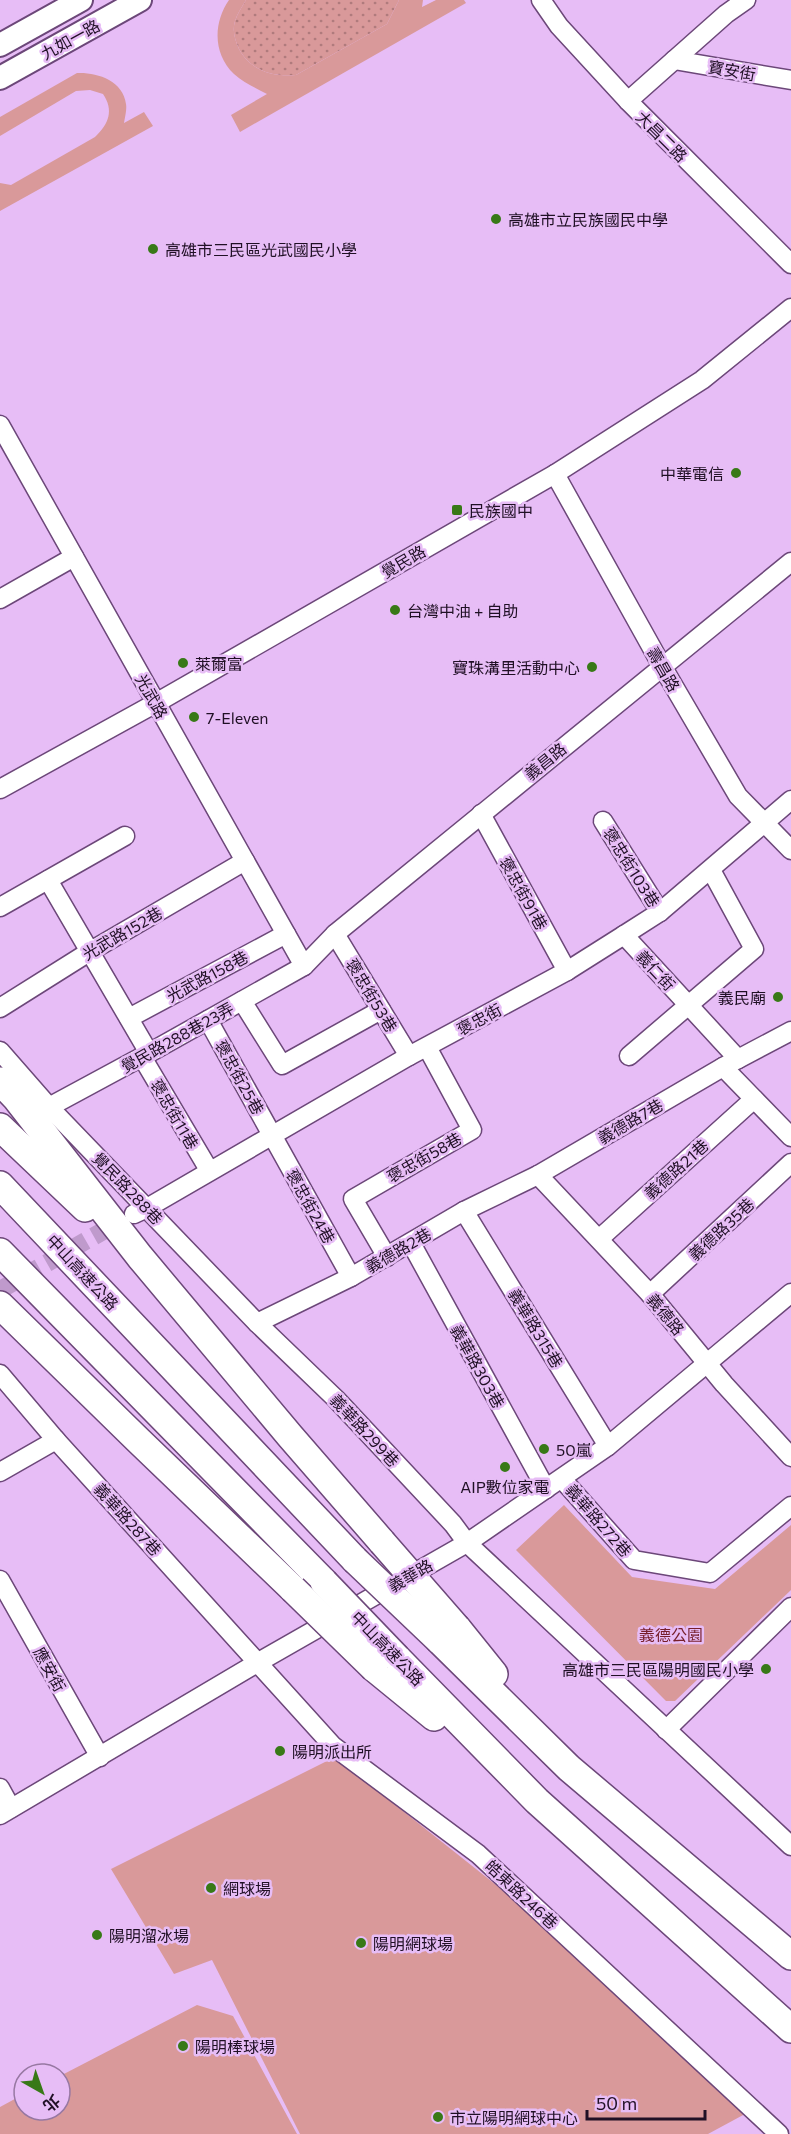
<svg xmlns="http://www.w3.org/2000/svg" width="791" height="2134" viewBox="0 0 791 2134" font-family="Commissioner,'Noto Sans TC',sans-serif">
<defs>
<pattern id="grass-dots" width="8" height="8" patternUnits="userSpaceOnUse" patternTransform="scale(1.5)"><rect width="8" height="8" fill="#d9999a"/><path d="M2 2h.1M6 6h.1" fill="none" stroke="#b07b7d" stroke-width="1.8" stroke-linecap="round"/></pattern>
</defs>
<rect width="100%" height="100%" fill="#e7bdf6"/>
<path fill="url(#grass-dots)" d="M 246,0 L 399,0 L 387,24 L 296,75 C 273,77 251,71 239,49 C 235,40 232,31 235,21 C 237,14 242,7 246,0 Z"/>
<g fill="#d9999a">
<path d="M 229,0 L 246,0 C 242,7 237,14 235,21 C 232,31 235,40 239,49 C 251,71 273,77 296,75 L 387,24 L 399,0 L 423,0 L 422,7 L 436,0 L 464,0 L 466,3 L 240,132 L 231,115 L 267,94 C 256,88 244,83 234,74 C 213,54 213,23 229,0 Z"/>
<path d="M 77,73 C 96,72 123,80 126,104 C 127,109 125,117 124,123 L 144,112 L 153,126 L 0,211 L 0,183 L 11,185 L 95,137 C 109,124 114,110 103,94 L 90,90 L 76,91 L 0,136 L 0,117 Z"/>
<polygon points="564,1505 632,1577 715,1589 791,1525 791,1590 675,1701 666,1701 516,1550"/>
<polygon points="335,1757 549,1927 745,2114 708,2134 300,2134 212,1960 174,1974 111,1869"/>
<polygon points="197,2005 233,2016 297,2134 0,2134 0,2107 24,2094 24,2110 60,2110 60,2076"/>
</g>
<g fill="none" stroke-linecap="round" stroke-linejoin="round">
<polyline stroke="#bf9acc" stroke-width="18" stroke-dasharray="18 9" stroke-linecap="butt" points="0,1290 124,1219"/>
<g stroke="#6c4779" stroke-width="21">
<g id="minor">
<polyline points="541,0 559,26 628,101 791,264"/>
<polyline points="674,60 791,80"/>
<polyline points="628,101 726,14 746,0"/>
<polyline points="0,425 304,966"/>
<polyline points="555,474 662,666 738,796 791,850"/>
<polyline points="0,599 74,557"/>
<polyline points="0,789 156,703 555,474 702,380 791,308"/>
<polyline points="481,814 567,971"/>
<polyline points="603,821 660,912"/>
<polyline points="48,880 149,1053"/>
<polyline points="0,907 125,836"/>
<polyline points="335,934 409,1056"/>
<polyline points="624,935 738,1059"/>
<polyline points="242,1001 282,1065 381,1010"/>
<polyline points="0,1008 89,952 245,861"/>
<polyline points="129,1018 286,934"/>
<polyline points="208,1020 351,1277"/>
<polyline points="0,1051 49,1107 257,1323 336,1399 453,1524 467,1543 791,1846"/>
<polyline points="629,1056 754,949 711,870"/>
<polyline points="142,1057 209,1170"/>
<polyline points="723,1067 791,1137"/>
<polyline points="49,1107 149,1053 304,966 335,934 791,562"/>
<polyline points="538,1175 650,1294 724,1384 791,1457"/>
<polyline points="464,1211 608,1446"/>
<polyline points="134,1214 147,1208 409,1056 567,971 624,935 660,912 791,800"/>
<polyline points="599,1239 754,1099"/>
<polyline points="411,1243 546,1489"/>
<polyline points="387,1257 353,1199 472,1130 427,1047"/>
<polyline points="650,1294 791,1163"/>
<polyline points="257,1323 351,1277 464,1211 538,1175 723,1067 791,1031"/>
<polyline points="0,1374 56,1440 333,1746 478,1854 779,2134"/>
<polyline points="0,1472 56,1440"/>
<polyline points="562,1479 634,1560 710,1573 791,1506"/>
<polyline points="0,1580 100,1757"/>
<polyline points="666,1730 791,1607"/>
<polyline points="0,1788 11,1808"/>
<polyline points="0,1815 257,1663 467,1543 608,1446 791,1293"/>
</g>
</g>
<g stroke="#6c4779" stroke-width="26">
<g id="major">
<polyline points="0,45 81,0"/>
<polyline points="0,78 140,0"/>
</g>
</g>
<g stroke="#6c4779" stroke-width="30">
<g id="highway">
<polyline points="0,1081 16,1098 140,1257 290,1436 382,1542"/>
<polyline points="0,1127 85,1208"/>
<polyline points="0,1185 355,1560"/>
<polyline points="0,1252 324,1582"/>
<polyline points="0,1305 138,1440 293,1589"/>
<polyline points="457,1628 494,1674"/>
<polyline points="439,1640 569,1768 791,1956"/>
<polyline points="397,1658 537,1801 791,2029"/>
<polyline points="374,1668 434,1717"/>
</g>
</g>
<use href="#minor" stroke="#fff" stroke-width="18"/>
<use href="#major" stroke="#fff" stroke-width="22"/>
<use href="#highway" stroke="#fff" stroke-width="27"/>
<g stroke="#6c4779" stroke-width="30" stroke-linecap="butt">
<g id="highway-bridge">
<polyline points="382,1542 457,1628"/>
<polyline points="355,1560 439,1640"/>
<polyline points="324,1582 397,1658"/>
<polyline points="293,1589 374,1668"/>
</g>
</g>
<use href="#highway-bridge" stroke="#fff" stroke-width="27"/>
</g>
<g fill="#387917" stroke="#e7bdf6" stroke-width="2">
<circle cx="496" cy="219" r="6"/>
<circle cx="153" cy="249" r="6"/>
<circle cx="736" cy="473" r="6"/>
<rect x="451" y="504" width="12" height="12" rx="3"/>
<circle cx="395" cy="610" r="6"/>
<circle cx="183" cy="663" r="6"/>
<circle cx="592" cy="667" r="6"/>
<circle cx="194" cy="717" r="6"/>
<circle cx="778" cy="997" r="6"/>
<circle cx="544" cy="1449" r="6"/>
<circle cx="505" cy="1467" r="6"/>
<circle cx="766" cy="1669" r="6"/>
<circle cx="280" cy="1751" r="6"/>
<circle cx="211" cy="1888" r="6"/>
<circle cx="97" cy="1935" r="6"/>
<circle cx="361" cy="1943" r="6"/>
<circle cx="183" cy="2046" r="6"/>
<circle cx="438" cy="2117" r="6"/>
</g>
<g text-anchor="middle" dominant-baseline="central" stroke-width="5" stroke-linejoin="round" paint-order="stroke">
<g font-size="16" fill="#201025" stroke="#e7bdf6">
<text transform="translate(70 39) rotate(-29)">九如一路</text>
<text transform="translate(732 70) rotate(10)">寶安街</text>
<text transform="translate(662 136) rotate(45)">大昌二路</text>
<text transform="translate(403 561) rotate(-30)">覺民路</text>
<text transform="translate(664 669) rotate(60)">壽昌路</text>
<text transform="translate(152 696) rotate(61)">光武路</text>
<text transform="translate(545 761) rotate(-39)">義昌路</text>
<text transform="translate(632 867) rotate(58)">褒忠街103巷</text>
<text transform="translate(524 893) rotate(61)">褒忠街91巷</text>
<text transform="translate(122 933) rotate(-30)">光武路152巷</text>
<text transform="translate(656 970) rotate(47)">義仁街</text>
<text transform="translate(207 976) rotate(-28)">光武路158巷</text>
<text transform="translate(372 995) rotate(59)">褒忠街53巷</text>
<text transform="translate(479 1019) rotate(-28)">褒忠街</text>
<text transform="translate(177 1037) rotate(-29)">覺民路288巷23弄</text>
<text transform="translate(240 1077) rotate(61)">褒忠街25巷</text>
<text transform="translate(175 1114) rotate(60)">褒忠街11巷</text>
<text transform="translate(630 1121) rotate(-30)">義德路7巷</text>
<text transform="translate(424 1157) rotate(-30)">褒忠街58巷</text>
<text transform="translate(676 1169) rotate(-42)">義德路21巷</text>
<text transform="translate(128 1188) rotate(46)">覺民路288巷</text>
<text transform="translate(311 1206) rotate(61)">褒忠街24巷</text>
<text transform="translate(721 1229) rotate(-43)">義德路35巷</text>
<text transform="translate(398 1250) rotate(-30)">義德路2巷</text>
<text transform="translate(83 1272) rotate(47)">中山高速公路</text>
<text transform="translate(666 1314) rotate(51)">義德路</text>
<text transform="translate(536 1328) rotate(59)">義華路315巷</text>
<text transform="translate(478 1366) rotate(61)">義華路303巷</text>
<text transform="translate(365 1430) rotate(47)">義華路299巷</text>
<text transform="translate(128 1519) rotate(48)">義華路287巷</text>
<text transform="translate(599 1520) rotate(49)">義華路272巷</text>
<text transform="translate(410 1575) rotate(-30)">義華路</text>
<text transform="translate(388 1648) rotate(46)">中山高速公路</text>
<text transform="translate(50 1669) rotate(61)">應安街</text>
<text transform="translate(522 1894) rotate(43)">皓東路246巷</text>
</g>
<g font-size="16" fill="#201025" stroke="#e7bdf6" text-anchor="start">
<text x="508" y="219">高雄市立民族國民中學</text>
<text x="165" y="249">高雄市三民區光武國民小學</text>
<text x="724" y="473" text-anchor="end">中華電信</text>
<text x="469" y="510">民族國中</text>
<text x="407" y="610">台灣中油 + 自助</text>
<text x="195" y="663">萊爾富</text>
<text x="580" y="667" text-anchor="end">寶珠溝里活動中心</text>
<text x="206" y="717">7-Eleven</text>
<text x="766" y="997" text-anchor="end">義民廟</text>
<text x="556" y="1449">50嵐</text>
<text x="505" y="1486" text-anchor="middle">AIP數位家電</text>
<text x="754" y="1669" text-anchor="end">高雄市三民區陽明國民小學</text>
<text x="292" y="1751">陽明派出所</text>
<text x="223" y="1888">網球場</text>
<text x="109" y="1935">陽明溜冰場</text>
<text x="373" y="1943">陽明網球場</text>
<text x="195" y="2046">陽明棒球場</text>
<text x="450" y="2117">市立陽明網球中心</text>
</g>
<g font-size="16" fill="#761e2a" stroke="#e7bdf6">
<text x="671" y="1634">義德公園</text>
</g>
</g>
<g transform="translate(42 2092) rotate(140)"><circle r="28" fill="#e7bdf6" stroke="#9778a2" stroke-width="1.5"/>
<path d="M0-4.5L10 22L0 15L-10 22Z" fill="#387917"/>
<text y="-9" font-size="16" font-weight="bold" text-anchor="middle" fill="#201025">北</text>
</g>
<path d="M587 2110v9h118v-9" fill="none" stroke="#201025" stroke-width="3"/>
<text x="596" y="2110" font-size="18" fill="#201025" stroke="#e7bdf6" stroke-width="4.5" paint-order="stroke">50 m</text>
</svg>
